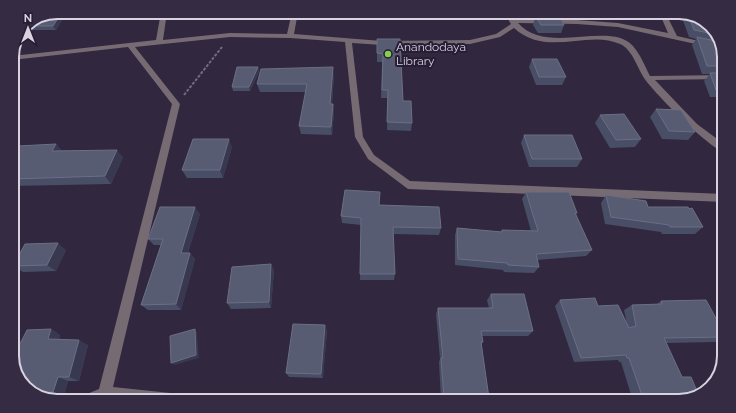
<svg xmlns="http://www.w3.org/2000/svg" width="736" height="413" viewBox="0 0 736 413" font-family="Raleway,sans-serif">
<rect width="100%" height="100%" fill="#31273e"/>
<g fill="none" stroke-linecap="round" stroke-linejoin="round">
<polyline stroke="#746b7f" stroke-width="2" stroke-dasharray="3 1.5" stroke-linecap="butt" points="184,95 222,47"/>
<path fill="#766a73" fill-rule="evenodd" d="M 161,12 L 167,12 L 163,40 L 230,33 L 287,34 L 292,12 L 298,12 L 294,34 L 382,41 L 470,40 L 496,34 L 511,24 L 509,21 L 507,12 L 513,12 L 515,19 L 577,20 L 618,23 L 668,33 L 659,12 L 665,12 L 677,36 L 721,46 L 723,50 L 618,27 L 577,24 L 518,23 C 547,56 610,20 633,46 C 640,54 645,66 650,76 L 724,75 L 724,79 L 655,80 L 697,124 L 724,144 L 724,152 C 709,148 654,93 644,78 C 637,67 632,49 620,44 C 588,29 547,58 514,28 L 500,37 L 470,44 L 382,45 L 352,43 L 363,137 L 374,155 L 410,181 L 724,194 L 724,202 L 408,189 L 368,159 L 355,137 L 345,42 L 290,38 L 230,37 L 135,47 L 180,104 L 113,387 L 180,394 L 185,396 L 187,401 L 105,400 L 80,401 L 82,396 L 99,389 L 172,104 L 128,47 L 12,60 L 12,56 L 156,40 Z"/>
</g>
<g fill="#474e66">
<polygon points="56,12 67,12 56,30 31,30 28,26"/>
<polygon points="527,12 555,12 553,17 564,25 561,33 538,33 533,25 535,18 530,18"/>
<polygon points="680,12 702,18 718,34 724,54 724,103 719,97 710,97 704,81 710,74 702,74 692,45 696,39 689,37"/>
<polygon points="377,39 412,123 411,131 387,130 388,98 381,98 382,62 377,62"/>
<polygon points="532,59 566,77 562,85 536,85 529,67"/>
<polygon points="258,67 259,72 250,91 233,91 232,87"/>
<polygon points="334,76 332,104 333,104 334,112 332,135 301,134 299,126 306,92 260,92 257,84"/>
<polygon points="656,109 695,132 688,140 662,139 650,117"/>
<polygon points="600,115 641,139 635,147 610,148 595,123"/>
<polygon points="524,135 582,159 577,167 529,167 521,143"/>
<polygon points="56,144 62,151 123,157 111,184 12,186 12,151"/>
<polygon points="232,147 223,178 187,178 182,170"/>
<polygon points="526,192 577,213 576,214 592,250 586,256 537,260 539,267 534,273 504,272 503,270 455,265 455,235 457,228 501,232 502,230 531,231 522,199"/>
<polygon points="606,195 648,207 703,227 695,234 662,234 661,232 605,224 601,203"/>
<polygon points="380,205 441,228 439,235 393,234 395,274 394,280 360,280 361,225 342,223 341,216"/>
<polygon points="200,214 188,253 190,253 195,259 181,310 148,310 141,305 161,245 154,245 148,239"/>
<polygon points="724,222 724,237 716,228"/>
<polygon points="66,250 56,271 23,272 13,266"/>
<polygon points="274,270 271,308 231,309 227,303"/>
<polygon points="491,294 533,331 528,336 482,336 483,342 481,345 489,398 485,401 441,400 439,362 440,359 436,314 438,308 489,308 487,300"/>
<polygon points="560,300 598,306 627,324 624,310 632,305 657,304 661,301 724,333 724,338 715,342 666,343 680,401 633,401 621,362 619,362 618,360 574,362 555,306"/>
<polygon points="51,329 60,335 59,340 88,345 79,381 68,381 64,396 37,396 34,395 19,381 21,342"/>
<polygon points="327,330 323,378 289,377 286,373"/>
</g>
<g fill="#383851">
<polygon points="62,12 67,12 56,30 53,26"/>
<polygon points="258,67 259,72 250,91 249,87"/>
<polygon points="333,67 334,76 331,112 330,104"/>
<polygon points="333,104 334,112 332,135 331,127"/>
<polygon points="229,139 232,147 223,178 220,170"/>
<polygon points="56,144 63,152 52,151"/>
<polygon points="117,150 123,157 111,184 105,176"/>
<polygon points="195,207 200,214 186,259 181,253"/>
<polygon points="58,243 66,250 56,271 47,265"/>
<polygon points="190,253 195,259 181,310 176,304"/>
<polygon points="271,264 274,270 271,308 269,302"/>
<polygon points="325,325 327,330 323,378 321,374"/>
<polygon points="51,329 60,335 58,344 48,339"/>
<polygon points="195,329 197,332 199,358 175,365 171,363"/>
<polygon points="79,340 88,345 79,381 69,377"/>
<polygon points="58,377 68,381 64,396 53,392"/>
</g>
<g fill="#575c73" stroke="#6b6f85">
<polygon points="56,12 62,12 53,26 28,26 32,22"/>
<polygon points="688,14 702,18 718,34 718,35 694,30"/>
<polygon points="536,17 560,17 564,25 541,25"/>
<polygon points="697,37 720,42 724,54 724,66 707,66"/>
<polygon points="377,39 400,39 403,101 411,101 412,123 387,122 388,90 382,90 383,54 377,53"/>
<polygon points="532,59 557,59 566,77 539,77"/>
<polygon points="237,67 258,67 249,87 232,87"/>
<polygon points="333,67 330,104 333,104 331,127 299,126 307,84 257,84 261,69"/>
<polygon points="710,73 724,73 724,90 716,90"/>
<polygon points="656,109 681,110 695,132 669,131"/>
<polygon points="624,114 641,139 616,140 600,115"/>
<polygon points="524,135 572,135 582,159 532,159"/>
<polygon points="193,139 229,139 220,170 182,170"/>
<polygon points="56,144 52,151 117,150 105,176 12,179 12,151 15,151 18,146"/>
<polygon points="345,190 380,192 379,205 439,207 441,228 393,227 395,274 360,274 361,218 341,216"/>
<polygon points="526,192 569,192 577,213 575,213 592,250 536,254 539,267 508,265 507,263 458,259 457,228 502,232 502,230 538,231"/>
<polygon points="606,195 646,201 648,207 688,207 689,209 692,208 703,227 670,227 669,225 611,217"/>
<polygon points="160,207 195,207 181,253 190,253 176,304 141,305 163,239 148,239"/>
<polygon points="58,243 47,265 13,266 25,244"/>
<polygon points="271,264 269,302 227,303 232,267"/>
<polygon points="491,294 524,294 533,331 481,331 483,342 481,342 489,398 444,397 441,358 443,358 438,308 493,308"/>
<polygon points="595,298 598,306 618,305 629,328 636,326 632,305 662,304 661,301 706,300 724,333 724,337 664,338 682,377 691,377 699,396 680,401 644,401 629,358 627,358 626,355 581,358 560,300"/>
<polygon points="293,324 325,325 321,374 286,373"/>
<polygon points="51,329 48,339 79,340 69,377 58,377 53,392 31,392 19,381 12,359 12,345 13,344 21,342 27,330"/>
<polygon points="195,329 196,355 171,363 170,336"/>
</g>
<circle fill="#83d04e" stroke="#271d34" stroke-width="1.5" cx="388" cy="54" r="4"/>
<g text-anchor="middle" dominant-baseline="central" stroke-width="4" stroke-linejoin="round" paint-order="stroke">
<g font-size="12" fill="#d8d2e1" stroke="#271d34" text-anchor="start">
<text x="396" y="47">Anandodaya<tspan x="396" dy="14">Library</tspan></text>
</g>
</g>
<path d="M0 0H736V413H0ZM57 19H679A38 38 0 0 1 717 57V356A38 38 0 0 1 679 394H57A38 38 0 0 1 19 356V57A38 38 0 0 1 57 19Z" fill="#352b42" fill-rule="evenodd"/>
<path fill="none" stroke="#d8d2e1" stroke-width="2" d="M57 19H679A38 38 0 0 1 717 57V356A38 38 0 0 1 679 394H57A38 38 0 0 1 19 356V57A38 38 0 0 1 57 19Z"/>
<g transform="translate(28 28)" stroke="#271d34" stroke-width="3" paint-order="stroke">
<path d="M0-3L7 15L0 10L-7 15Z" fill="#d8d2e1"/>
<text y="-6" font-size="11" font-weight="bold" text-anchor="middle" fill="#d8d2e1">N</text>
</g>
</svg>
